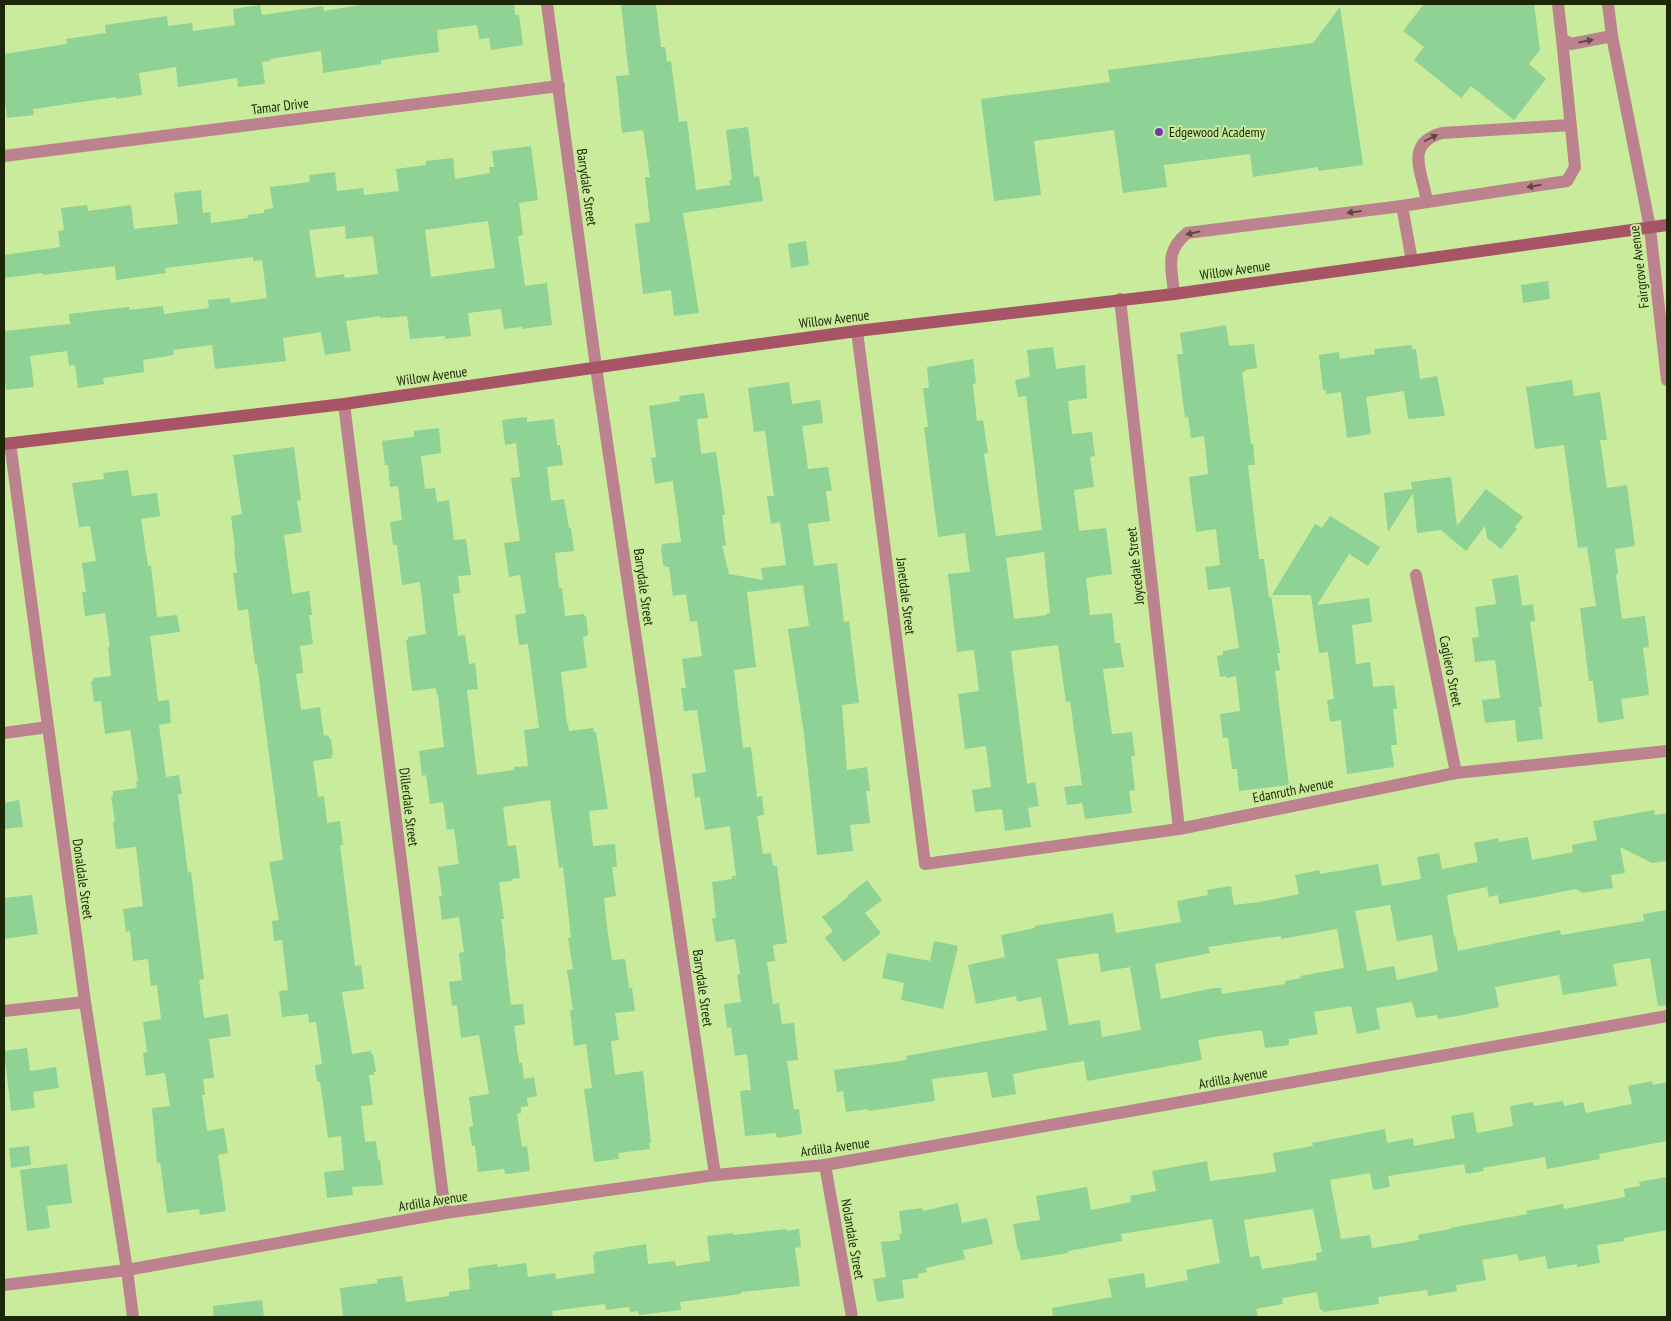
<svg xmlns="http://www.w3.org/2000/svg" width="1671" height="1321" viewBox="0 0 1671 1321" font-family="'PT Sans Narrow',sans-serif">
<rect width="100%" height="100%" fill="#c9eb9c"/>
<g fill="#8ed295" fill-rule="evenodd">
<polygon points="359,4 514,4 515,15 519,15 523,45 491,50 489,38 479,39 477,25 437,30 439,52 381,60 381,64 323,73 321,51 270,59 270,61 262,62 265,84 238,87 237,78 178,87 176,67 139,73 142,95 116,99 116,97 33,109 34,115 7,118 4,94 4,54 67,44 66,39 106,33 105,25 167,16 168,26 192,23 193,31 235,25 233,9 260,5 262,15 323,6 324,11 359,5"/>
<polygon points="621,4 656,4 661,47 665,47 667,62 671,61 679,122 687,121 696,190 730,185 729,180 732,180 726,130 748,127 754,177 759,176 763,201 683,213 699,313 674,316 671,290 643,294 635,224 650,222 645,177 650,177 643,130 622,133 616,76 629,75"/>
<polygon points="1424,4 1534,4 1540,50 1529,64 1546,79 1514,120 1471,86 1461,98 1414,60 1424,47 1403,31"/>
<polygon points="1340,7 1363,165 1318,171 1318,167 1253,177 1250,154 1164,165 1167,187 1123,193 1114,130 1034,141 1041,195 994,201 981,99 1110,82 1108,70 1313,43"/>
<path d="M 531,146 L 538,200 L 519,203 L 523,235 L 518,236 L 525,286 L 547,283 L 552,325 L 522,329 L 522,327 L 504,329 L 501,309 L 468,313 L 471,336 L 445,339 L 445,336 L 410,339 L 407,316 L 387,318 L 386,317 L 380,318 L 380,316 L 346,321 L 351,351 L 325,355 L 321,332 L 283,338 L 286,361 L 215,369 L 212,345 L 173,350 L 174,355 L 143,360 L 144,372 L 103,378 L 104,384 L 78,388 L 75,365 L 69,366 L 67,351 L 30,356 L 34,387 L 6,390 L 4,372 L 4,331 L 70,324 L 69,314 L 129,307 L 129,310 L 163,306 L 164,314 L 209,308 L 208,300 L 230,298 L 231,303 L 267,298 L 262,260 L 253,261 L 253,257 L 165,268 L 166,273 L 159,274 L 116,280 L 115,266 L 43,275 L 43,273 L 4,278 L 4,255 L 60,247 L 58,231 L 64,230 L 61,208 L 87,205 L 88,211 L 131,205 L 134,229 L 178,224 L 174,193 L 201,190 L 203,213 L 210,212 L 211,223 L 248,218 L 247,215 L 264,213 L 264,210 L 273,208 L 270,187 L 310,182 L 309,175 L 335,172 L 337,191 L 363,188 L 364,195 L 399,191 L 396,169 L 426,165 L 426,161 L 453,158 L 455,179 L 490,173 L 489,167 L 494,167 L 492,151 ZM 488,221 L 495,268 L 431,277 L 425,230 ZM 345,226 L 346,239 L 373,236 L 378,274 L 345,278 L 344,274 L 316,278 L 309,230 Z"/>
<polygon points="806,241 809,265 791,268 788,244"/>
<polygon points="1548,281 1550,299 1523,303 1521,285"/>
<polygon points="1226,325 1229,346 1254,344 1257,368 1245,370 1245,372 1242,372 1251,444 1253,444 1255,465 1248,465 1259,559 1264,559 1269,598 1271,596 1280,653 1277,653 1280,670 1275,671 1289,785 1239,791 1237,769 1232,769 1228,738 1223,738 1220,714 1240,711 1236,676 1226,678 1226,676 1220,677 1217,656 1223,655 1223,651 1239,648 1230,587 1208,590 1205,567 1220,565 1216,529 1196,532 1189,477 1208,474 1204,436 1191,438 1188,416 1185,418 1177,354 1183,354 1180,333"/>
<polygon points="1412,345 1412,349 1416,349 1420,379 1437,376 1445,416 1408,419 1404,391 1366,397 1371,434 1347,438 1341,392 1326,394 1326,390 1323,390 1319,355 1339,352 1340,359 1375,354 1374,349"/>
<path d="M 1053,347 L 1056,369 L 1085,365 L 1087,398 L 1068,401 L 1072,434 L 1092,432 L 1095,456 L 1090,457 L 1094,487 L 1074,490 L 1079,531 L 1106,528 L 1112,574 L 1086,578 L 1090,615 L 1112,613 L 1115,643 L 1120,643 L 1124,667 L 1103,669 L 1112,734 L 1132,732 L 1135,756 L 1131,756 L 1135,790 L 1129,791 L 1132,813 L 1085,819 L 1082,803 L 1067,805 L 1064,787 L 1082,785 L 1070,701 L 1066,702 L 1058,645 L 1011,651 L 1027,784 L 1035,782 L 1039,806 L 1028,808 L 1031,827 L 1005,831 L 1002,809 L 975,812 L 972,790 L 991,787 L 986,746 L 965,749 L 958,694 L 979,691 L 974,650 L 957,652 L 948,574 L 970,572 L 965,533 L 938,537 L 924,427 L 928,427 L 923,388 L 929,388 L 927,367 L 973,359 L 976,383 L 973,384 L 977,421 L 983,420 L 988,453 L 984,454 L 996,536 L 1042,530 L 1026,396 L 1018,397 L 1015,380 L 1030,377 L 1027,350 ZM 1044,552 L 1050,613 L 1047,613 L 1047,615 L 1014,619 L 1006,558 Z"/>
<polygon points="1572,380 1574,396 1600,392 1607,440 1600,440 1607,488 1627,485 1635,546 1615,549 1618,574 1616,575 1622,619 1645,616 1649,647 1643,648 1649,695 1621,699 1624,719 1598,723 1593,681 1589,681 1580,608 1596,606 1587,547 1578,548 1564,445 1535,449 1526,387"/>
<polygon points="789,382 792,404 820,400 823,423 802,426 808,469 828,467 832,491 826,491 830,521 808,524 814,566 837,563 844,622 849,621 859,703 842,705 847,770 867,767 870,791 866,791 870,823 850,825 853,851 817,855 804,734 788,629 809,626 803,585 747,592 756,667 734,670 743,748 751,747 757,797 762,796 764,815 757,816 763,854 771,853 773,866 777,866 787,943 773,945 775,961 767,962 773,1004 779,1003 782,1024 794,1023 798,1060 787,1061 794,1110 799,1109 802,1134 777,1138 776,1133 745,1136 740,1091 751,1090 747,1054 735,1056 731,1027 727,1028 724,1004 741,1002 737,975 740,974 735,939 716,942 712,919 716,918 712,882 732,879 732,876 736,876 731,837 730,826 705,830 700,797 695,798 692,774 706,772 697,710 684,711 681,688 686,688 682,659 702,656 697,621 690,622 686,594 673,596 669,567 665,567 665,565 663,565 661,547 662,547 662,544 681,542 673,481 655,484 651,458 656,457 649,406 680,401 679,396 704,393 708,418 697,419 701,454 716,452 725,515 722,515 726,545 722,546 729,574 763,580 761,568 786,565 780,522 771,524 767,496 774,496 765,431 754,432 748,388"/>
<polygon points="527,417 527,422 554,419 557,445 560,445 563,465 547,467 551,501 564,499 569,528 571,528 574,551 555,553 559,588 562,588 565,616 584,614 584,616 586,616 588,634 587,636 583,637 587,668 561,672 567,724 568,724 569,731 593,728 594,732 596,732 608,809 589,811 593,846 615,844 617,867 612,867 616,896 604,898 607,927 612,960 625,959 629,988 632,988 635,1011 615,1013 619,1040 611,1041 615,1075 643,1071 651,1143 649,1143 650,1149 618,1153 619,1159 594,1162 584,1089 592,1088 586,1044 574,1046 570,1010 573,1010 567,970 573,969 568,938 571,937 563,867 559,868 550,800 503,807 508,846 516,845 520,878 512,879 512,881 499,882 504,919 501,919 506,956 505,957 511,1005 523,1004 525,1024 514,1026 519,1063 522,1063 524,1079 534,1077 537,1096 527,1098 528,1106 521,1107 521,1113 517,1114 522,1147 527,1146 530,1171 505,1174 504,1169 478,1172 475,1146 472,1146 469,1127 473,1126 469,1097 489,1094 479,1035 461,1038 457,1005 452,1006 449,982 462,980 459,953 464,952 459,917 442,920 439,896 442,896 438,867 459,864 454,829 447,830 443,802 430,804 426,775 422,776 419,751 444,747 438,695 437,695 436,688 412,691 406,640 408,640 408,637 426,634 420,582 402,585 397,545 393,545 390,522 402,520 398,486 390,487 388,465 385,465 382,441 414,437 414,431 439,428 441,453 421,456 425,489 435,488 437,502 449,500 454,540 466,539 471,575 458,576 460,593 453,594 458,636 465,635 469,664 475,663 478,689 467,690 477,775 514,770 514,767 528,766 524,730 539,728 528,644 519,645 515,615 526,613 520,575 509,577 504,543 520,541 511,478 520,477 516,443 505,445 502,420"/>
<polygon points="294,447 301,500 297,501 302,532 284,535 292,594 309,591 312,615 309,615 313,644 300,646 303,673 296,674 301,710 320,707 324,736 329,735 329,739 331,738 333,755 331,756 332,758 313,761 318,797 324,796 327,823 340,821 343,845 340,845 355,966 361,965 364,989 342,992 352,1054 371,1051 371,1054 373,1054 376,1072 374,1072 374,1075 369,1075 373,1105 361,1106 365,1142 376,1141 378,1160 380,1160 383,1185 352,1187 353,1195 327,1198 324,1172 344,1170 341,1136 328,1138 320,1082 317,1082 315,1065 322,1064 316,1022 309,1023 308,1014 282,1017 279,991 288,990 282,940 274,941 272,921 279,920 269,862 283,860 257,664 255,664 248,609 238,611 233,573 237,573 234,549 235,548 231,516 242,514 233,455"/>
<polygon points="128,470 132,496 157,493 160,516 141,519 148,566 151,566 157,617 177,615 180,632 150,636 158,701 169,700 171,723 159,725 166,777 179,775 182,794 178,794 188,873 191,872 204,979 199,980 204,1018 228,1014 231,1036 209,1039 214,1078 203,1079 205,1095 202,1095 207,1131 224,1128 228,1153 218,1155 226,1211 200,1215 199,1209 167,1213 160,1162 157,1163 152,1108 170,1106 165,1073 146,1076 143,1053 147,1052 143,1022 161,1019 157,985 151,986 148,959 133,961 130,931 126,932 123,909 143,906 136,847 116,849 113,822 115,822 111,796 113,796 113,791 137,788 136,781 138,781 132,739 130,730 105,734 101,701 94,702 91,681 93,681 93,678 111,676 108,647 110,647 105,613 85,616 82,592 86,592 82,563 96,561 90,526 79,527 72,483 104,479 103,473"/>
<polygon points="1451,477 1457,526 1486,489 1523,517 1515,527 1517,529 1501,549 1487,538 1485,526 1466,551 1441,530 1417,533 1413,493 1388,532 1384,493 1412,489 1411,482"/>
<polygon points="1330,516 1380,547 1368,566 1349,554 1317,605 1369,598 1372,622 1352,625 1356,664 1370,662 1373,687 1394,685 1397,709 1393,709 1397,745 1391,745 1394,767 1347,774 1341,720 1330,722 1327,700 1334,699 1328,652 1319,653 1311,595 1272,595 1315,524 1322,528"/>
<polygon points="1518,575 1522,606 1533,604 1535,621 1530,622 1542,707 1539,707 1543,739 1517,742 1515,720 1485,723 1482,700 1500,698 1495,660 1475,662 1472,638 1479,637 1475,607 1496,604 1492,579"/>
<polygon points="19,800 23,827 4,829 4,803"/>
<path d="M 1654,810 L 1655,815 L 1667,813 L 1667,861 L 1652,863 L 1620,847 L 1625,873 L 1611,875 L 1613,888 L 1583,893 L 1576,889 L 1499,904 L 1498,895 L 1489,897 L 1487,887 L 1447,895 L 1454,936 L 1455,935 L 1458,951 L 1560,930 L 1561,935 L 1644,921 L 1643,914 L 1667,910 L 1667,1005 L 1658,1006 L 1650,958 L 1613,964 L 1617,986 L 1563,995 L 1559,975 L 1495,987 L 1499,1007 L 1463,1015 L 1438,1019 L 1437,1015 L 1416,1018 L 1412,1002 L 1376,1008 L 1380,1029 L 1357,1034 L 1351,1006 L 1314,1012 L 1318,1034 L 1289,1039 L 1289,1045 L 1265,1048 L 1262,1030 L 1220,1036 L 1198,1040 L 1202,1060 L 1087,1081 L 1084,1061 L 1038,1069 L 1013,1074 L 1016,1094 L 992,1098 L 987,1072 L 932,1079 L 935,1101 L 869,1111 L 868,1109 L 846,1112 L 843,1091 L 837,1092 L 834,1070 L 907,1060 L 906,1056 L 1047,1030 L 1041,997 L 1017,1002 L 1016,996 L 976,1004 L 968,965 L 1005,957 L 1001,935 L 1035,928 L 1035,926 L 1113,913 L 1116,933 L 1181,922 L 1177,901 L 1208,895 L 1207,890 L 1231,886 L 1234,905 L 1260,902 L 1299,894 L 1295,875 L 1319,870 L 1320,874 L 1378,864 L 1382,886 L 1421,879 L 1417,857 L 1439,853 L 1442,869 L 1478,862 L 1474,843 L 1498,838 L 1499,842 L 1528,837 L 1532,860 L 1573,852 L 1572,845 L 1597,840 L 1593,821 ZM 1390,905 L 1397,941 L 1432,935 L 1438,971 L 1397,980 L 1394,966 L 1367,971 L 1355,911 ZM 1337,929 L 1344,968 L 1300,976 L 1301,978 L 1285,981 L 1285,984 L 1222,994 L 1221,988 L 1214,988 L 1161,999 L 1155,964 L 1210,953 L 1208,947 L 1281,936 L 1281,939 ZM 1098,953 L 1101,972 L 1130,967 L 1141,1030 L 1102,1037 L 1100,1020 L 1069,1025 L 1057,959 Z"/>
<polygon points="867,880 882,900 865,913 881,933 844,962 825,938 833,931 822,917 848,897 847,896"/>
<polygon points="32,895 38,934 4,939 4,898"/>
<polygon points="934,941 958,946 943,1009 901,1000 904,983 882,978 887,953 930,961"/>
<polygon points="27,1048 30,1071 56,1067 59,1088 33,1092 35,1108 11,1111 4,1051"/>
<path d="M 1652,1081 L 1653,1085 L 1667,1082 L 1667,1141 L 1599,1154 L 1600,1159 L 1547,1169 L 1545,1157 L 1483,1168 L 1484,1171 L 1466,1174 L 1464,1164 L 1433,1169 L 1388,1176 L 1390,1187 L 1373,1190 L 1370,1173 L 1330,1180 L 1341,1239 L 1370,1235 L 1372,1248 L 1419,1240 L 1418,1235 L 1450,1229 L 1450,1228 L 1527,1214 L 1526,1211 L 1563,1204 L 1564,1209 L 1625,1197 L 1624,1189 L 1640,1186 L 1639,1182 L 1667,1177 L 1667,1230 L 1624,1238 L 1624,1241 L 1597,1245 L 1600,1263 L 1577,1267 L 1577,1264 L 1548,1269 L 1545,1256 L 1519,1261 L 1517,1254 L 1482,1260 L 1486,1280 L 1456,1285 L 1457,1291 L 1428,1296 L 1427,1290 L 1378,1297 L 1379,1304 L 1323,1312 L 1323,1310 L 1320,1310 L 1317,1292 L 1282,1298 L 1283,1304 L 1256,1309 L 1258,1317 L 1053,1317 L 1052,1308 L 1112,1297 L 1108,1279 L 1144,1273 L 1146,1288 L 1188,1280 L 1186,1270 L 1220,1263 L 1212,1219 L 1121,1234 L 1122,1241 L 1068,1251 L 1068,1253 L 1051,1256 L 1021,1260 L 1019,1250 L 1018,1251 L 1013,1224 L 1040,1220 L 1036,1196 L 1087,1187 L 1091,1210 L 1131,1202 L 1130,1196 L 1156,1191 L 1152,1171 L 1207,1161 L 1210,1181 L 1276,1172 L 1273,1153 L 1313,1146 L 1312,1143 L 1385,1129 L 1387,1143 L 1413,1138 L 1414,1146 L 1455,1138 L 1451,1116 L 1473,1112 L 1477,1133 L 1513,1126 L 1510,1106 L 1533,1102 L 1534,1106 L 1563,1101 L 1564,1106 L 1583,1102 L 1586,1113 L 1632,1104 L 1628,1086 ZM 1313,1209 L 1322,1252 L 1316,1253 L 1317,1260 L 1262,1269 L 1259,1256 L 1250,1257 L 1244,1220 Z"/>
<polygon points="29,1146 31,1165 11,1168 9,1148"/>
<polygon points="67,1164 72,1203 47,1206 50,1228 27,1231 20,1170"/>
<polygon points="958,1203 962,1223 987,1218 993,1244 963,1250 965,1259 926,1268 927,1272 918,1274 918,1278 902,1280 904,1298 877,1302 873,1279 886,1277 881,1242 900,1240 899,1234 902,1234 899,1211 922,1208 923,1211"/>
<polygon points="786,1229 786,1231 799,1229 801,1247 795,1248 800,1286 741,1292 741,1294 680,1302 681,1310 639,1315 638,1311 630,1312 629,1307 606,1310 605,1304 552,1311 553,1317 343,1317 340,1288 378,1283 377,1279 402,1276 406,1302 449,1296 449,1292 470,1289 468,1268 497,1264 498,1267 526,1263 528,1277 555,1273 556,1279 595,1273 593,1255 595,1254 595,1252 646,1244 648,1264 675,1261 676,1266 710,1261 707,1236 733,1233 734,1235"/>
<polygon points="262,1300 264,1317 214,1317 213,1306"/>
</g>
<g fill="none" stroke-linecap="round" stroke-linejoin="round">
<g stroke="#bc828d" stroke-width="12">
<polyline points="1558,4 1562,39 1571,44 1612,36"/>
<path d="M 1562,39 L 1575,167 L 1567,181 L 1427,202 C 1423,173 1403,144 1442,133 L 1570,125"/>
<polyline points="1412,261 1402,206 1427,202"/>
<path d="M 1174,294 C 1172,266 1164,253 1187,233 L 1402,206"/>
</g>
<g stroke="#bc828d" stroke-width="12">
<polyline points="547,4 596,367 715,1175"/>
<polyline points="1608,4 1612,36 1650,228 1667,380"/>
<polyline points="4,156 559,86"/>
<polyline points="1120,299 1179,829"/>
<polyline points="857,331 925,864 1179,829 1456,773 1667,751"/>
<polyline points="344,404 445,1213"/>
<polyline points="10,443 85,1002 127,1270 133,1317"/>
<polyline points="1416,575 1456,773"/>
<polyline points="4,733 48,727"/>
<polyline points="4,1011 85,1002"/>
<polyline points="825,1165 852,1317"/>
<polyline points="4,1285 127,1270 445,1213 715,1175 825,1165 1667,1016"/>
</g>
<polyline stroke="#a75467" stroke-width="12" points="4,444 344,404 710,351 857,331 1174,294 1667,225"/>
</g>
<defs><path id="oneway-solid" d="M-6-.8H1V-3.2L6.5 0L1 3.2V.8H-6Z" transform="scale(1.25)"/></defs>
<g fill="#5b4b3d">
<use href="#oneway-solid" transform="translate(1586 41) rotate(-11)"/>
<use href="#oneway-solid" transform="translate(1431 138) rotate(-27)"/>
<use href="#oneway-solid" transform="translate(1534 186) rotate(171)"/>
<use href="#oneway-solid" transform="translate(1354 212) rotate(173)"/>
<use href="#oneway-solid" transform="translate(1193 233) rotate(167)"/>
</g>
<circle fill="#7936aa" stroke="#c9eb9c" stroke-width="2" cx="1159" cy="132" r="5"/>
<g text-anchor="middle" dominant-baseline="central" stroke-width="4" stroke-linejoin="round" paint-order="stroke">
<g font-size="14" fill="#1b2707" stroke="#c9eb9c">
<text transform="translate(280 106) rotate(-7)">Tamar Drive</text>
<text transform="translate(587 187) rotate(82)">Barrydale Street</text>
<text transform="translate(1639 267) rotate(-97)">Fairgrove Avenue</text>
<text transform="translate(1235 270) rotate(-8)">Willow Avenue</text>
<text transform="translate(834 319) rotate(-7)">Willow Avenue</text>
<text transform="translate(432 376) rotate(-8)">Willow Avenue</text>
<text transform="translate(1135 566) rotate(-96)">Joycedale Street</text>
<text transform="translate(644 587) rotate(82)">Barrydale Street</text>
<text transform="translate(906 596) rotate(83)">Janetdale Street</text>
<text transform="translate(1451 671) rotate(79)">Cagliero Street</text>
<text transform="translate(1293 790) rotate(-11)">Edanruth Avenue</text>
<text transform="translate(409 807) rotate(83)">Dillerdale Street</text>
<text transform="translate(83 879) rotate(82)">Donaldale Street</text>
<text transform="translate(703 988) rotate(82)">Barrydale Street</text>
<text transform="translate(1233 1078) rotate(-10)">Ardilla Avenue</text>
<text transform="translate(835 1147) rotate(-8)">Ardilla Avenue</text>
<text transform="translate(433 1201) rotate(-9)">Ardilla Avenue</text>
<text transform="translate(853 1239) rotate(80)">Nolandale Street</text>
</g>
<g font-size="14" fill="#1b2707" stroke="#c9eb9c" text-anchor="start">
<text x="1169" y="132">Edgewood Academy</text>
</g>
</g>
<rect width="1671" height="1321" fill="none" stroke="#1b2707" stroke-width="10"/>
</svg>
